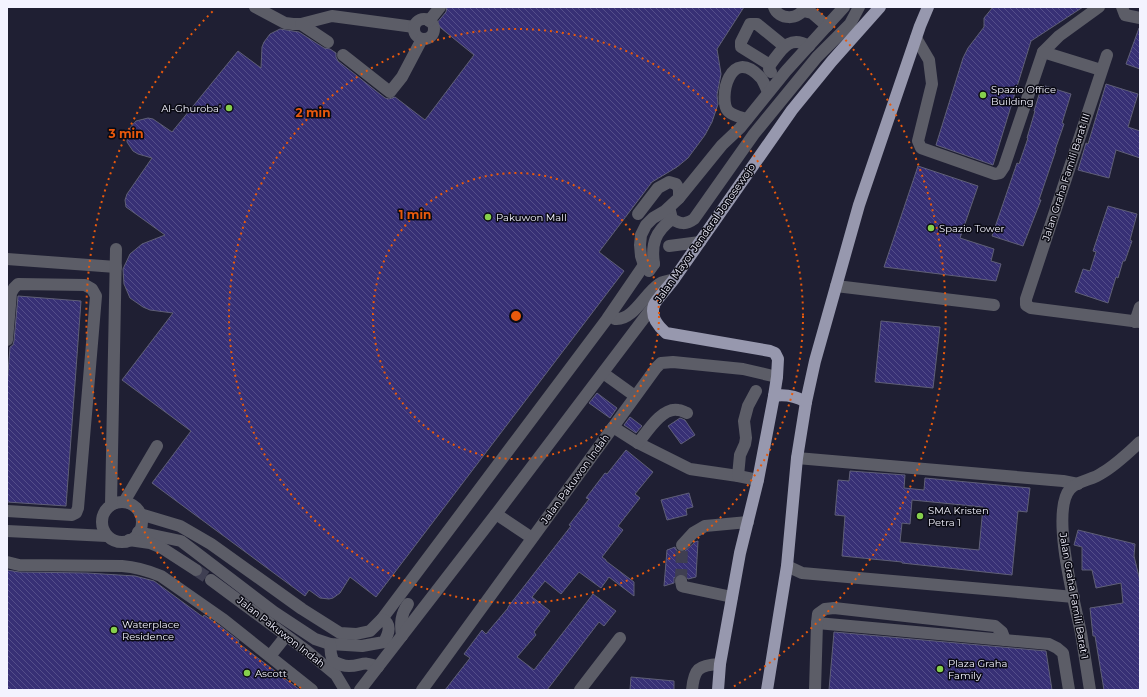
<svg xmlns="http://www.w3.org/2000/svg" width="1147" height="697" viewBox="0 0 1147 697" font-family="Montserrat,sans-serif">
<defs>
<pattern id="building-back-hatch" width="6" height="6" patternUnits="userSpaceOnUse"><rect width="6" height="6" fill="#373075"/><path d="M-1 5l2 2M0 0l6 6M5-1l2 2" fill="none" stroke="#544e8a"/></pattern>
</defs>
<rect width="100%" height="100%" fill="#1f1f33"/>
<g fill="url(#building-back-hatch)" stroke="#5f5f77" fill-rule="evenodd">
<polygon points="447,7 744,7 717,49 721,74 717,95 718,104 712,122 705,135 688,158 677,167 652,182 599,252 624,271 376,597 350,577 340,593 333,598 329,599 320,598 309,590 305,596 152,483 191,431 122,380 173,313 150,310 143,307 130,298 124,284 123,269 130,254 142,244 165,235 126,207 125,200 127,194 152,158 138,154 133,151 127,142 128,130 136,121 148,118 153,119 172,132 238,51 261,68 262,47 264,42 270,34 280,29 299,32 324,48 330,49 336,53 336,57 338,61 385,98 389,99 395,97 425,120 474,55 436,24 446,12"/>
<polygon points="993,7 1083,7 1031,41 993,165 936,145 963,58 968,48 984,27 984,18"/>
<polygon points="1139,28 1140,28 1140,69 1126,64"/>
<polygon points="1106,84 1138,94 1128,127 1140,131 1140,158 1116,150 1109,178 1078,170 1086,143 1088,144"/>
<polygon points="1042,85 1071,94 1062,123 1064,124 1055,150 1056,150 1039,200 1041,200 1023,246 992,236 1017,163 1019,164 1028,138 1027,138 1035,111 1034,111"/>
<polygon points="918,166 978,186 960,238 994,249 991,261 1001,264 996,281 884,267"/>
<polygon points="1108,206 1137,214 1130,240 1132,241 1125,261 1123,261 1118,278 1116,277 1108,303 1075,292 1083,269 1090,271 1096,252 1093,251"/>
<polygon points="18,296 81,301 66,506 7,502 7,386 10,347 13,345 14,341"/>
<polygon points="881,321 940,327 933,388 875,382"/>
<polygon points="597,393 617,408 610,418 589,403"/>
<polygon points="630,417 642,426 636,433 624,425"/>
<polygon points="680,418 685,420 695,435 681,444 668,426"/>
<polygon points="626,450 653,472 635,494 640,498 618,526 623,530 602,557 606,560 606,561 634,582 634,596 609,577 601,588 579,572 561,594 545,581 532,597 550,611 534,632 536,635 517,657 534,670 593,594 616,611 604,626 599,622 547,690 445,690 470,658 464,654 482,630 486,634 508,608 508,607 571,526 569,525 589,499 586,498 605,473 607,474"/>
<path d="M 850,471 L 905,475 L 904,488 L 924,490 L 925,478 L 1030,488 L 1027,512 L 1018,511 L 1012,575 L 902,563 L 902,562 L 842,556 L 845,516 L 835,515 L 838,480 L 849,481 ZM 912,500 L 983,507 L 979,550 L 900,542 L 902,523 L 910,524 Z"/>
<polygon points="689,493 693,507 686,509 687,515 667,520 661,500"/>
<polygon points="1078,530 1135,544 1134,556 1140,581 1140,690 1104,690 1095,636 1093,636 1090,608 1123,603 1121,583 1096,588 1092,570 1082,570 1082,547 1074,545"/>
<polygon points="698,541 696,577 688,579 684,574 679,574 674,578 674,583 664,586 667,550 675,547 677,551 684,552 695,542"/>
<polygon points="7,570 19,572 87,573 135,576 154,581 203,617 204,615 220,626 239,641 238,643 300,690 7,690"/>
<polygon points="834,632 1046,651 1052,690 829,690"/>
<polygon points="631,677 674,681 674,690 630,690"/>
</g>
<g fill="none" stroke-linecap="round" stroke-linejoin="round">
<g stroke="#3f3f52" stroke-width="12" stroke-dasharray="12 6" stroke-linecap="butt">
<polyline points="196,570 211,580"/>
<polyline points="681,581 682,545"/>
</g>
<g stroke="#5c5d67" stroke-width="12">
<polyline points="255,7 285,23 293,24 301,24 332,16 414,27"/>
<path d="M 774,7 C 778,20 800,21 804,7"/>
<polyline points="1122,7 1125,15 1140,18"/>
<polyline points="803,11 812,13 827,26"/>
<circle cx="424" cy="29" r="10"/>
<polyline points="429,21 440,7"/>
<polyline points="301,24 328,42"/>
<polyline points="916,38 929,60 932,84 918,141 921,148 995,174 1000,173 1004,167 1043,52 1059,36 1099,7"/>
<polyline points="1043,52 1101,70"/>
<polyline points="343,55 390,92 402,77 422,39"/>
<polyline points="1107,55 1026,299 1026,305 1031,308 1140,322"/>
<polyline points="770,65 741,47 741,42 750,24 757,24 784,46"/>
<path d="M 771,72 L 769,69 L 770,65 C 781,51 788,34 809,46"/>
<path d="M 747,119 C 740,117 733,116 728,111 C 718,99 730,44 761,78 C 764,82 766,88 768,92"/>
<path d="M 670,211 L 672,219 C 680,224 686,225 694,219 L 754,134 L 817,57 L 850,24 L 859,7"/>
<polyline points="638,214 658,188 669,182 676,184 679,189 679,198"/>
<polyline points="669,246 700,242"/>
<polyline points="7,259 116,267"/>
<polyline points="644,265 641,256 640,245 641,235 646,225 653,218 665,211 679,198 722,145 740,128 786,71 844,7"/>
<path d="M 649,271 L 654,264 C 651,244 655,232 672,219"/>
<polyline points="836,286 994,305"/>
<path d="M 615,319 C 633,321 645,293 659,284 C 662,281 670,281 674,279"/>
<polyline points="1135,322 1140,307"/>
<polyline points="7,340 11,293 14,288 18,284 85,285 92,289 96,296 78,508 76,513 72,515 7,511"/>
<polyline points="603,373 635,396"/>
<polyline points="613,427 638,443 690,469 738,476 758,480"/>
<path d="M 638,443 C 647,432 662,407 678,410 C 681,410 684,412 687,413"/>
<polyline points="797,458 1063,481 1078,484"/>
<polyline points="738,476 740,455 745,444 746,438 744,421 748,406 756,391"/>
<polyline points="124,502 157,446"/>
<circle cx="122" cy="522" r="20"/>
<polyline points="111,505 116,249"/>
<polyline points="140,514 180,526 211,544 302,609 340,633 356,634 370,631 382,619 607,319 644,265 654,264"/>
<polyline points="496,514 532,538"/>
<polyline points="7,531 107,536"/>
<path d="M 138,532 L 181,541 L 274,612 L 315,639 L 330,644 L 362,646 L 384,642 C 389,633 392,624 382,619"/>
<polyline points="129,540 150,543 162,548 196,570"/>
<polyline points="682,545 693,533 705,526 748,522"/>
<path d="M 7,562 L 19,565 L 122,566 C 136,567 149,571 161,576 L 224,620 L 312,690"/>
<polyline points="787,566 802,573 1074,597"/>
<polyline points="211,580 307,651 336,675 345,690"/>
<polyline points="681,581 682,586 685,587 732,597"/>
<polyline points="817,623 1049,644 1057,648 1063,653 1069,690"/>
<path d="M 402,636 C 400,623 401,614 408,604"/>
<path d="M 330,644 L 331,654 L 333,661 C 338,664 343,666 349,666 C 362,666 363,660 378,667"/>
<polyline points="270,656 286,636"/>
<polyline points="360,690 496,514 654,305"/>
<polyline points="422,690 656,368 661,363 673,362 743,369 777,377"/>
<polyline points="580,690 620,638"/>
<path d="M 692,690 C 694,669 698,665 720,664"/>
<polyline points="815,690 817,623 818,614 825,609 834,608 995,626 1002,632 1005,640"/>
<path d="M 1090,690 C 1087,671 1084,652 1081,633 C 1075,604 1050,512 1070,489 C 1078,480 1093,480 1102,473 C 1116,465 1128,453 1140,442"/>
</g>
<g stroke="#9798ae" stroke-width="12">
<path d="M 774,396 C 786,394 795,396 806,402"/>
<path d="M 718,690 L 720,664 L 740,553 L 758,480 L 774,396 L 777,377 L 778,359 L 775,353 L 770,351 L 666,333 C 658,326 650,317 654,305 C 656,300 670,285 674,279 L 792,110 L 832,61 L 880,7"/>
<polyline points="767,690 787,566 797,458 806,402 815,361 859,205 920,26 928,7"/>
</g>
</g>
<g fill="none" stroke="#e8590c" stroke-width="2" stroke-dasharray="2 4">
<circle cx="516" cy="316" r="143"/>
<circle cx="516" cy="316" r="287"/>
<path d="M301 688A430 430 0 0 1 215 9M817 9A430 430 0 0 1 731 688"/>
</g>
<g fill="#86cf4c" stroke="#0a0a13" stroke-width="1.5">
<circle cx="983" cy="95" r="4"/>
<circle cx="229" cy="108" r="4"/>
<circle cx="488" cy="217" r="4"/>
<circle cx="931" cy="228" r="4"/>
<circle cx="920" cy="516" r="4"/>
<circle cx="114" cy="630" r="4"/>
<circle cx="940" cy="669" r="4"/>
<circle cx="247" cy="673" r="4"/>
</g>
<g text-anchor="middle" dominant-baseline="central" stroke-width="3" stroke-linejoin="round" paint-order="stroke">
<g font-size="10" fill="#f3f3ff" stroke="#0a0a13" text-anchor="start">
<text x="991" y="89">Spazio Office<tspan x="991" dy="12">Building</tspan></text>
<text x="221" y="108" text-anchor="end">Al-Ghuroba'</text>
<text x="496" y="217">Pakuwon Mall</text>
<text x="939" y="228">Spazio Tower</text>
<text x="928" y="510">SMA Kristen<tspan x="928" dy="12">Petra 1</tspan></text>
<text x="122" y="624">Waterplace<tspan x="122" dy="12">Residence</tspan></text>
<text x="948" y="663">Plaza Graha<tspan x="948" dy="12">Family</tspan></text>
<text x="255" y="673">Ascott</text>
</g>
<g font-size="10" fill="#f3f3ff" stroke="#0a0a13">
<text transform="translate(1066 177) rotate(-72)">Jalan Graha Famili Barat III</text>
<text transform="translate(705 233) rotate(-55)">Jalan Mayor Jenderal Jonosewojo</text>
<text transform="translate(575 479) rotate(-54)">Jalan Pakuwon Indah</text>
<text transform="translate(1074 596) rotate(80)">Jalan Graha Famili Barat 1</text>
<text transform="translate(281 632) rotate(38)">Jalan Pakuwon Indah</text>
</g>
</g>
<circle cx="516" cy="316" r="6" fill="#e8590c" stroke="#0a0a13" stroke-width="2"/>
<g font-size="12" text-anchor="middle" font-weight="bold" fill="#e8590c" stroke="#0a0a13" stroke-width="3" stroke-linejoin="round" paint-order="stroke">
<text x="313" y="117">2 min</text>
<text x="126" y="138">3 min</text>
<text x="415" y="219">1 min</text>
</g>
<rect width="1147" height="697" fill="none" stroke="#f3f3ff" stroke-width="16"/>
</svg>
